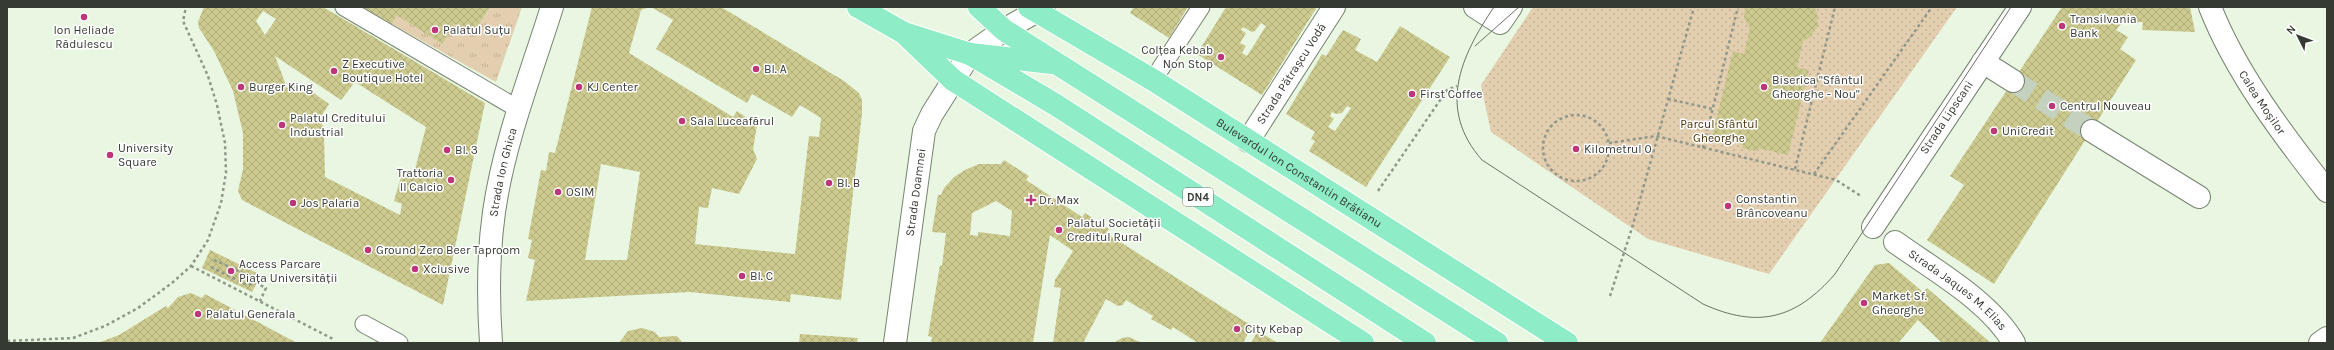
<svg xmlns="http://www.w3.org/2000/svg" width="2334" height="350" viewBox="0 0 2334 350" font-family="Karla,sans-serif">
<defs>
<pattern id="grass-tufts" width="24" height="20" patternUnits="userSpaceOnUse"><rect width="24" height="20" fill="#e3ceaf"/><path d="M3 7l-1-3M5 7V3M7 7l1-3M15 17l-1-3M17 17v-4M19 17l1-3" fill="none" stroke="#c3b297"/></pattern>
<pattern id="park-dots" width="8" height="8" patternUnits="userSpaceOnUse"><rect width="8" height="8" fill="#e3ceaf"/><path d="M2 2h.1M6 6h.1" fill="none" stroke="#c3b297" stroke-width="1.8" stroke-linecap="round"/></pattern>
<pattern id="building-cross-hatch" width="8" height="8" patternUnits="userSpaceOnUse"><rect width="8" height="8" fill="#ccca8e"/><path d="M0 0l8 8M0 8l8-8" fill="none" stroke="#b0ae7b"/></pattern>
</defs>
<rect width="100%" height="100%" fill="#e9f7e2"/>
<polygon fill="url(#grass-tufts)" points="490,7 522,7 496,82 392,24 397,15 455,24 472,35"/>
<polygon fill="url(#park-dots)" points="1533,7 1957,7 1769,274 1648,239 1491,132 1481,85"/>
<g fill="url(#building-cross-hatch)" fill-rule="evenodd">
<path d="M 204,7 L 323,7 L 485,103 L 443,305 L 242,200 L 238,191 L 243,169 L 243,133 L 233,91 L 214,51 L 199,28 L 198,22 ZM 263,11 L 276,19 L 265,35 L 256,21 ZM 275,56 L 341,100 L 355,82 L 426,127 L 413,177 L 402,173 L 394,201 L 402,204 L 400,215 L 325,177 L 324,135 L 321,117 L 329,104 L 304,86 L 287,88 Z"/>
<polygon points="362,7 490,7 472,35 455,24 442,44 397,15 392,24"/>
<path d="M 592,7 L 650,7 L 641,10 L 629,53 L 733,117 L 737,111 L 757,125 L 753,149 L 757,159 L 739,194 L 712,188 L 708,208 L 699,207 L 695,244 L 795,254 L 809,136 L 819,137 L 821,118 L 800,105 L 792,117 L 752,94 L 747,103 L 656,49 L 673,20 L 651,7 L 721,7 L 844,81 L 859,93 L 862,100 L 862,113 L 841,300 L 791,294 L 790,302 L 690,292 L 526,301 L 535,260 L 528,258 L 532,240 L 528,239 L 541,170 L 546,171 L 549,152 L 555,153 ZM 601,164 L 640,172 L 627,260 L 585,260 Z"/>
<polygon points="1134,7 1188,7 1169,38 1130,13"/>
<path d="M 1226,7 L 1317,7 L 1262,95 L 1197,54 ZM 1261,23 L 1266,26 L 1247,56 L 1242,53 L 1246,46 L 1240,43 L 1246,33 L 1241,30 L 1243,27 L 1252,32 L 1255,31 Z"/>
<polygon points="1745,7 1814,7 1817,12 1818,26 1811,37 1803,41 1797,67 1809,70 1788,155 1758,148 1756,151 1742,148 1743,145 1712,137 1733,51 1744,54 1750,28 1744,18"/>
<polygon points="2062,7 2190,7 2195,32 2142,30 2143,22 2122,23 2116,30 2128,37 2120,49 2136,60 1994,284 1927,240 1964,185 1950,176"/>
<path d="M 1400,26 L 1450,57 L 1366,187 L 1309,151 L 1315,141 L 1311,139 L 1315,132 L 1286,114 L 1322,54 L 1326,56 L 1343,30 L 1361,39 L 1355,50 L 1377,62 ZM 1347,106 L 1351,108 L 1335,131 L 1328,127 L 1334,119 L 1330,116 L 1332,112 L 1336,114 L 1342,113 Z"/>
<path d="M 1004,160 L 1029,176 L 1026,180 L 1082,217 L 1085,213 L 1109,229 L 1106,233 L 1252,326 L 1243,343 L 1198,343 L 1173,327 L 1171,330 L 1151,319 L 1153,316 L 1126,300 L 1123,305 L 1118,306 L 1106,299 L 1083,343 L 1053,343 L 1061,288 L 1054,287 L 1055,280 L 1073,251 L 1050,235 L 1033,343 L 931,343 L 932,337 L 928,336 L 940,265 L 942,266 L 946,233 L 932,232 L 938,195 L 941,195 L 944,188 L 954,177 L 965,170 L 979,164 L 1001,164 ZM 996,201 L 1012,211 L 1010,236 L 978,232 L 978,236 L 970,235 L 972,213 Z"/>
<polygon points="210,250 261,275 252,292 202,268"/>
<polygon points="1889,263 1923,292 1927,288 1991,343 1942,343 1918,320 1898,343 1820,343 1875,265"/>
<polygon points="191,293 202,298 205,294 297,343 98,343 119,335 166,306 168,308 178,297"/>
<polygon points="642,328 655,332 659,337 677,336 683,343 619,343 628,331"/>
<polygon points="1258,331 1278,343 1251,343"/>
<polygon points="800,334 858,338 857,343 799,343"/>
<polygon points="1129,337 1142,343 1113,343 1122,338"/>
</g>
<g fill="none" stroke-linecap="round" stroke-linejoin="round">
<polyline stroke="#c5d1bf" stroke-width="22" stroke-dasharray="22 11" stroke-linecap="butt" points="2013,81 2092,131"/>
<g stroke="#778370" stroke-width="19">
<g id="lane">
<polyline points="344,7 520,110"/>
<polyline points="1153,80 1201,7"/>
<polyline points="364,324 399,343"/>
</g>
</g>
<g stroke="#778370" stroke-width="24">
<g id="street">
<polyline points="1475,7 1500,23 1511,7"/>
<polyline points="1983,62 2013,81"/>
<polyline points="2092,131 2199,197"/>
<path id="s1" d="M 1248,141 L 1334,7"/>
<path id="s2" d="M 1873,227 L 2020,7"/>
<path id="s3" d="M 1895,242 C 1934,270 1990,301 2014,343"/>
<path id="s4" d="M 491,343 C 488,300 488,255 494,212 C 504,142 531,74 552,7"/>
<path id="s5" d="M 895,343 L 924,131 L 932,114 L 970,54 L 1004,30 L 1044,7"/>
<polyline points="2320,343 2327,338"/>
</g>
</g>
<g stroke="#778370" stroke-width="24">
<g id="secondary">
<path id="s6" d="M 2210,7 C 2236,73 2283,135 2327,191"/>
</g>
</g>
<g stroke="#fff" stroke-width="24">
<g id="primary">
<polyline points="858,7 904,33 970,54 1052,63"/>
<polyline points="979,7 1004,30 1497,343"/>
<path id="s7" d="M 1029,7 L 1153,80 L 1567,343"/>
<polyline points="904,33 953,80 1363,343"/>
<polyline points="970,54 1056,105 1425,343"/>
</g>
</g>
<g stroke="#8f988a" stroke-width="2.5" stroke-dasharray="3 3" stroke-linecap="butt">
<polyline points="1668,99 1713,109"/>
<circle cx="1576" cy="148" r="33"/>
<polyline points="1609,143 1656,136 1836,180 1861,196"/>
<polyline points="1703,148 1738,7"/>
<polyline points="1795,169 1835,7"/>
<polyline points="1814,174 1932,7"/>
<polyline points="1378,191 1447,90 1457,86"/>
<polyline points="214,260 252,277 256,283 266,288 260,301"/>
<polyline points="191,266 333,339"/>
<polyline points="211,267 247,285 256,283"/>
<polyline points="1610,296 1632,228 1694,7"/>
<polyline points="7,341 73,338 105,326 138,308 172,283 191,266 208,240 221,203 226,173 225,143 217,105 208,76 183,21 186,7"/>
</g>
<use href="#lane" stroke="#fff" stroke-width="17"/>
<use href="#street" stroke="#fff" stroke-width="22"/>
<use href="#secondary" stroke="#fff" stroke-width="22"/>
<use href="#primary" stroke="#8eecc6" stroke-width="22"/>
<g stroke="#6b7266" stroke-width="1">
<path d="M 1494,7 C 1460,57 1437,109 1482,160 L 1703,304 C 1758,329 1796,319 1835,274 L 2011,7"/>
<polyline points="1475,46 1519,7"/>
</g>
</g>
<g fill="#bc3678" stroke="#fff" stroke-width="1.5">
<circle cx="84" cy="17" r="4"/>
<circle cx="2062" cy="26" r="4"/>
<circle cx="435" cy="30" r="4"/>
<circle cx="1221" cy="57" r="4"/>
<circle cx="756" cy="69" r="4"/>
<circle cx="334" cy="71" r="4"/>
<circle cx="241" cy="87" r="4"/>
<circle cx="579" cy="87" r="4"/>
<circle cx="1764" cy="87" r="4"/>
<circle cx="1412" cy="94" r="4"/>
<circle cx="2052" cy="106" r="4"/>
<circle cx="682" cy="121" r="4"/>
<circle cx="282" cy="125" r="4"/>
<circle cx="1994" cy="131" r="4"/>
<circle cx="1576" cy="149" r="4"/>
<circle cx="447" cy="150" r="4"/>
<circle cx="110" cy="155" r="4"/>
<circle cx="451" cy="180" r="4"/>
<circle cx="829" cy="183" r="4"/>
<circle cx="558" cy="192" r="4"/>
<path d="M1029 194h4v4h4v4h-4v4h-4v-4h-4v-4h4z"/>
<circle cx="293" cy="203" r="4"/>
<circle cx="1728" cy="206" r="4"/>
<circle cx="1059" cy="230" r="4"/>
<circle cx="368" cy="250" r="4"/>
<circle cx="415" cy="269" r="4"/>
<circle cx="231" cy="271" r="4"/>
<circle cx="742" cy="276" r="4"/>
<circle cx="1864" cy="303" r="4"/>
<circle cx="198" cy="314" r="4"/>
<circle cx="1237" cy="329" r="4"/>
</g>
<g text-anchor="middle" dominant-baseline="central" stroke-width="3" stroke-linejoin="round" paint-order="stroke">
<rect fill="#fff" stroke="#727570" stroke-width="1" x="1183" y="188" width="30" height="18" rx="3"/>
<g font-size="11" font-weight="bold" fill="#353a32">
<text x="1198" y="197">DN4</text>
</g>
<g font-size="12" fill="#353a32" stroke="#fff" text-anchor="start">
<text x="2070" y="19">Transilvania<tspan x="2070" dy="14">Bank</tspan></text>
<text x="84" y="30" text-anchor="middle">Ion Heliade<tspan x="84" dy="14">Rădulescu</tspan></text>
<text x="443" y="30">Palatul Suțu</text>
<text x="1213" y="50" text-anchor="end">Colțea Kebab<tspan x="1213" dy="14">Non Stop</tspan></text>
<text x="342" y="64">Z Executive<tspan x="342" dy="14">Boutique Hotel</tspan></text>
<text x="764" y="69">Bl. A</text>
<text x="1772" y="80">Biserica "Sfântul<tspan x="1772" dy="14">Gheorghe - Nou"</tspan></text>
<text x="249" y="87">Burger King</text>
<text x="587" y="87">KJ Center</text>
<text x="1420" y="94">First Coffee</text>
<text x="2060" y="106">Centrul Nouveau</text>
<text x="290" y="118">Palatul Creditului<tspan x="290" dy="14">Industrial</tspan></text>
<text x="690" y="121">Sala Luceafărul</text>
<text x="2002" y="131">UniCredit</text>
<text x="118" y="148">University<tspan x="118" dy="14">Square</tspan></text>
<text x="1584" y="149">Kilometrul 0</text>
<text x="455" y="150">Bl. 3</text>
<text x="443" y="173" text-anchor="end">Trattoria<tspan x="443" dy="14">Il Calcio</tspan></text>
<text x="837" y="183">Bl. B</text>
<text x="566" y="192">OSIM</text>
<text x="1736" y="199">Constantin<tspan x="1736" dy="14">Brâncoveanu</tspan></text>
<text x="1039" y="200">Dr. Max</text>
<text x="301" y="203">Jos Palaria</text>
<text x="1067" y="223">Palatul Societății<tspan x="1067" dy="14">Creditul Rural</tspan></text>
<text x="376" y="250">Ground Zero Beer Taproom</text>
<text x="239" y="264">Access Parcare<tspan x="239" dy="14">Piața Universității</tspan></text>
<text x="423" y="269">Xclusive</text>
<text x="750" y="276">Bl. C</text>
<text x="1872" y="296">Market Sf.<tspan x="1872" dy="14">Gheorghe</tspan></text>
<text x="206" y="314">Palatul Generala</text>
<text x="1245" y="329">City Kebap</text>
</g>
<g font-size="12" fill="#353a32" stroke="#fff">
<text stroke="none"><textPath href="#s1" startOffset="80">Strada Pătrașcu Vodă</textPath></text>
<text stroke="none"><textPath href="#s6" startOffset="109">Calea Moșilor</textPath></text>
<text stroke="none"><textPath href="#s2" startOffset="132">Strada Lipscani</textPath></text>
<text stroke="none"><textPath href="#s4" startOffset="172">Strada Ion Ghica</textPath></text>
<text stroke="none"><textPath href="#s7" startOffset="317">Bulevardul Ion Constantin Brătianu</textPath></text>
<text stroke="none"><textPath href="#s5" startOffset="152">Strada Doamnei</textPath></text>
<text stroke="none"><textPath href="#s3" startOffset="79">Strada Jaques M. Elias</textPath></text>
</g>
<g font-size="12" fill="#4a3308" stroke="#fff">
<text x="1719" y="124">Parcul Sfântul<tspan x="1719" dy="14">Gheorghe</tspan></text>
</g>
</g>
<rect width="2334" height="350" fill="none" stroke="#353a32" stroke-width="16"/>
<g transform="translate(2298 36) rotate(312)" stroke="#ffffff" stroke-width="3" paint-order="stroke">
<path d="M0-3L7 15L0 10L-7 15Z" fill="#353a32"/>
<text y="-6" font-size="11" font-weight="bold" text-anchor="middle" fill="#353a32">N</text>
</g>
</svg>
